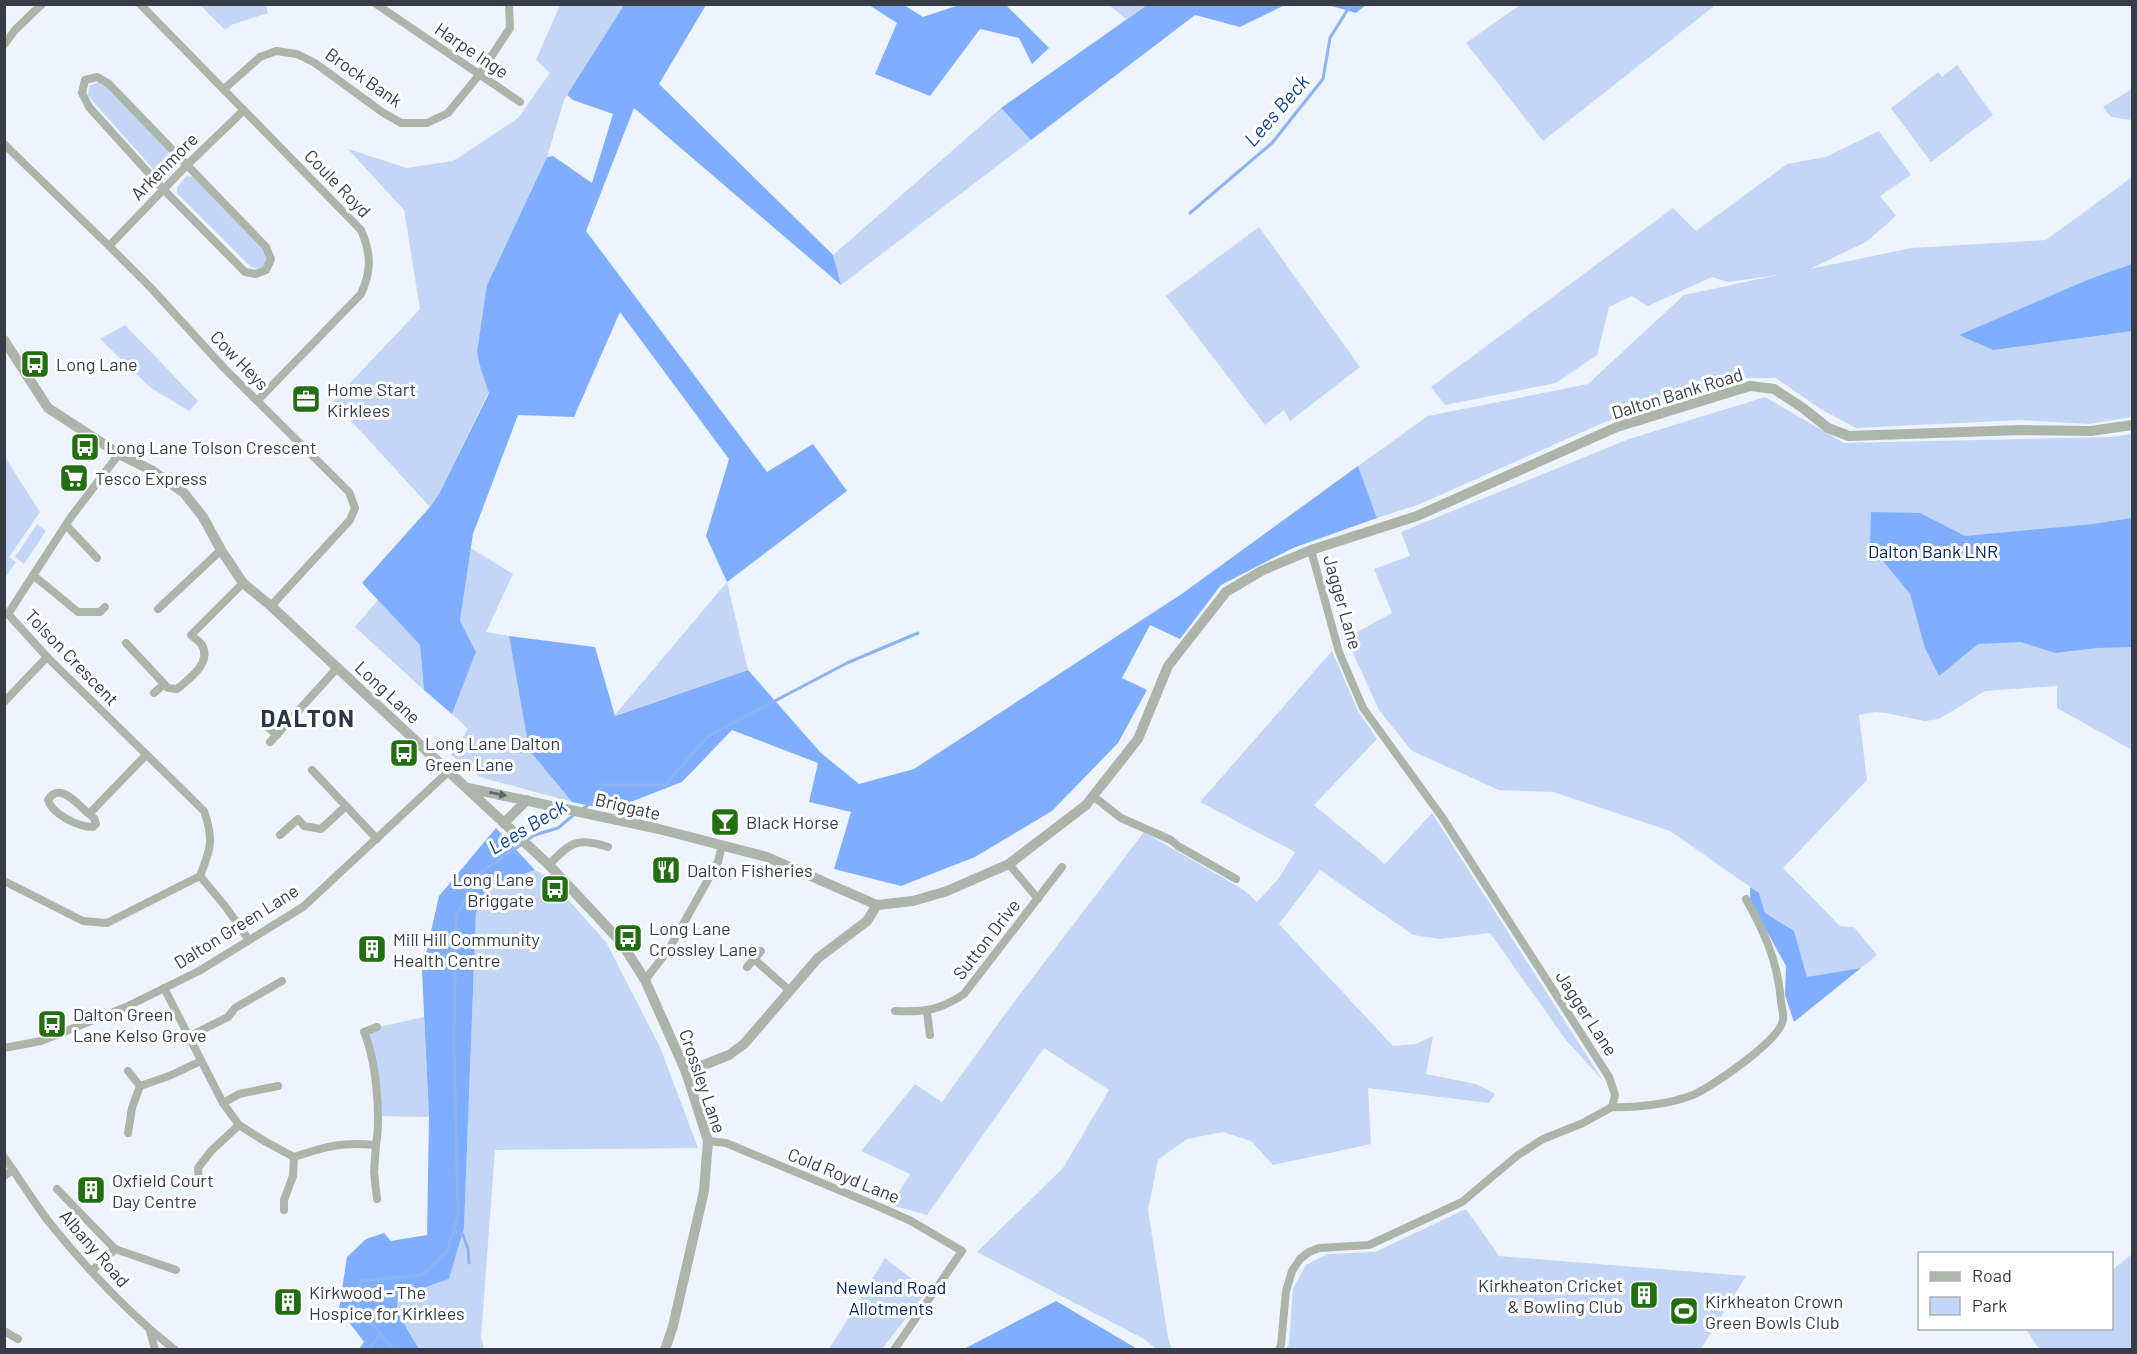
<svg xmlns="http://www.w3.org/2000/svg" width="2137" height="1354" viewBox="0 0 2137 1354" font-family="Barlow,sans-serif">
<rect width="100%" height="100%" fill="#eef4fe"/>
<g fill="#c3d6f6">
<polygon points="200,5 266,5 268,13 233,24 225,30"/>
<polygon points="560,5 624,5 564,100 547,157 487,285 481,370 489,391 439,494 430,507 333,401 420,309 404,210 348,149 407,168 453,161 518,118 550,73 536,60"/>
<polygon points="1109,5 1147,5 1126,19"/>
<polygon points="1520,5 1520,4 1713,5 1713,7 1543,141 1466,43"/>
<polygon points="1957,65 1993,115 1931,162 1891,108 1938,72 1942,77"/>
<polygon points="99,82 105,85 179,162 178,166 166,179 162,179 90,98 88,95 89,86"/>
<polygon points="2132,89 2132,120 2111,117 2103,107"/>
<polygon points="1001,108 1031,140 841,285 833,255"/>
<polygon points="1879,131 1911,175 1880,196 1896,216 1866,242 1810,269 1912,248 2046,240 2132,177 2132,417 2089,424 2020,420 1856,428 1819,408 1776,378 1745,378 1605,422 1420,504 1377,518 1358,466 1428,416 1588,384 1684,295 1778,275 1728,282 1712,277 1648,306 1632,296 1609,307 1597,355 1556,383 1445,405 1431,387 1673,208 1696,231 1787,164 1826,157"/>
<polygon points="187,176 193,177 265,252 267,259 265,266 259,269 251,267 177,193 177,187"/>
<polygon points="1259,227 1360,367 1290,421 1284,410 1265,425 1166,296"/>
<polygon points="125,325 198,401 189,411 151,388 100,339"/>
<polygon points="1765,397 1844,443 2111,437 2132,434 2132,750 2057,708 2057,686 1985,691 1939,719 1925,721 1886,713 1875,712 1859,715 1867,780 1783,868 1840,926 1854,927 1877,955 1861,968 1807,978 1794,931 1765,913 1759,893 1670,831 1553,792 1499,790 1412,751 1379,710 1346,638 1392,613 1374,569 1410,556 1401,532 1629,439"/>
<polygon points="5,457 40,512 9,557 16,562 5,578"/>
<polygon points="37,524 46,531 24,564 15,557"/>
<polygon points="471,548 513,574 486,632 509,636 529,750 572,802 480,777 451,755 468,729 452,714 476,652 460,621"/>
<polygon points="727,582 748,670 614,716"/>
<polygon points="378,600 420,645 424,690 355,627"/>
<polygon points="1332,651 1358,711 1377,739 1314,805 1385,864 1432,813 1603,1081 1566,1040 1490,933 1440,939 1413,935 1320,870 1279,924 1393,1046 1416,1044 1433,1036 1426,1074 1476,1084 1495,1094 1489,1103 1368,1088 1371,1144 1273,1165 1251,1141 1223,1132 1187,1139 1158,1160 1148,1210 1168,1338 1172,1349 1156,1349 1144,1339 977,1252 1063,1168 1109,1090 1044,1048 927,1215 891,1205 910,1174 861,1151 915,1084 942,1102 1008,1010 1144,832 1244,890 1257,902 1279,878 1295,852 1200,802"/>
<polygon points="535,870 548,877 606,942 660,1047 698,1148 495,1150 481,1337 484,1349 419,1349 397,1312 398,1297 449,1279 464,1228 476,912 493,884"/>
<polygon points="424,1017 429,1117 380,1116 367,1033 379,1027"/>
<polygon points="1466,1209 1499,1256 1746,1276 1701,1349 1286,1349 1289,1344 1293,1288 1306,1265 1327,1254 1375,1252"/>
<polygon points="2132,1254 2132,1349 2039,1349 2026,1329 2112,1328 2112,1270"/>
<polygon points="885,1258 927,1291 882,1349 829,1349"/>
</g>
<g fill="#80aeff">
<polygon points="624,5 706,5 659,84 833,255 841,285 634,108 586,231 767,472 813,444 847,491 727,582 706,536 729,459 620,312 574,417 518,415 473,534 460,621 476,652 452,714 424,690 420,645 362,583 430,507 439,494 489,393 481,370 477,352 487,285 547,157 553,156 592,183 613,114 573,100 567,95"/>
<polygon points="869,5 904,5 923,17 959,5 1006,5 1049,48 1032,64 1019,38 980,29 930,96 875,74 897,23"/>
<polygon points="1147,5 1285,5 1240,27 1195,15 1031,140 1001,108"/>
<polygon points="1328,5 1366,5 1356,13"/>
<polygon points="2132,264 2132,331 1993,350 1959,335 2090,279"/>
<polygon points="1358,466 1377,518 1293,548 1221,585 1180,639 1150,625 1122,678 1147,690 1118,743 1052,811 975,857 901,886 834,869 851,812 809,802 818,763 732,730 682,782 610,810 572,802 529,750 509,636 595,647 615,716 748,670 821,753 859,784 914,769 1183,593"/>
<polygon points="1871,512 1920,513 1965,536 2093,524 2132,518 2132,647 2097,648 2055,653 2021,642 1978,644 1939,676 1925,648 1910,594 1870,545"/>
<polygon points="496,828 535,870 493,884 476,912 464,1228 449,1279 398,1297 397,1312 419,1349 359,1349 364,1342 339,1309 347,1257 366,1239 384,1233 391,1241 427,1235 429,1117 422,971 439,896"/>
<polygon points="1750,887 1759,893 1765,913 1794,931 1807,977 1861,968 1794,1022 1785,995 1786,966 1750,901"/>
<polygon points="1056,1301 1134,1347 1135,1349 964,1349"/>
</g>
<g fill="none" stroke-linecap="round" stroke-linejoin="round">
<g stroke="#8db3f3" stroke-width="3">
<polyline points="1190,213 1272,143 1323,79 1330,38 1351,4"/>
<polyline points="582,810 590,803 602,785 665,785 708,736 847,663 918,633"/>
<polyline points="527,840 535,835 558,828 576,813"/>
<polyline points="454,1230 463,1235 468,1249 469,1263"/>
<polyline points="368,1350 381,1333"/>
<path d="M 393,1350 C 384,1335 355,1309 356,1295 C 356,1290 359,1285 361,1281 L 422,1275 L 447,1252 L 458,1215 L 454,1043 L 456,916 L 481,872 L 522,844"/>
</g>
<g stroke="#acb5aa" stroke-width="8">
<path d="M 140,4 L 361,230 C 371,253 372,270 361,294 L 257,401"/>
<polyline points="376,4 520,102"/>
<polyline points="4,45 15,30 42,4"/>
<polygon points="97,77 109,84 266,247 271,259 266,270 256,274 245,272 164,190 89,107 82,93 85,80"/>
<polyline points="224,89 260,57 276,51 297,54 315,63 382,112 401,123 427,123 448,113 479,75 510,28 509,4"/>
<polyline points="4,144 109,246 152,289 224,368 349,492 355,508 350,520 271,606"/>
<polyline points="109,246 187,165 244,110"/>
<polyline points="66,525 97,558"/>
<polyline points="33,575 78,612 100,612 105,607"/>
<polyline points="158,609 221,550"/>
<path d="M 126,643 L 168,688 L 177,689 C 189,679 212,663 202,645 C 199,641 194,638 191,635 L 243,583"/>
<polyline points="154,693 164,684"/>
<polyline points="4,702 47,657"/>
<polyline points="263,723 277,735"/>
<polyline points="270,742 338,667"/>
<polyline points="312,770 377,839"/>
<polyline points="1093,796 1121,818 1171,840 1178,846 1236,879"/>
<path d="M 89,814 C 77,804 60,781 48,800 C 52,814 78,827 93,827 L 96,824 L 94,818 L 89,814 L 146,755"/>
<polyline points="280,835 298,819 304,826 321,829 346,806"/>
<polyline points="1009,864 1038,899"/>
<path d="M 549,865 C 570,842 578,837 608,847"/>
<polyline points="200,876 225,906 249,940"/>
<path d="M 4,881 L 83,921 L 107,923 L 200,876 C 211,848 214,840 204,811 L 47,657 L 8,614 L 71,517 L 119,454"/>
<polyline points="754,959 790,991"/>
<polyline points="747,967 761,951"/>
<polyline points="645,980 669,949 718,862 722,845"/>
<path d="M 164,988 L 223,1103 L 239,1125 L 266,1142 L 294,1157 C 327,1146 341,1142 376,1145 C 381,1115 376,1060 364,1032 L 377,1027"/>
<path d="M 895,1011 C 924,1012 939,1011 964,994 L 1062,867"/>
<polyline points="927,1012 930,1035"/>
<polyline points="188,1037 228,1017 235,1008 282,981"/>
<polyline points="4,1048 41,1041 126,1007 199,971 303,907 449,771"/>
<polyline points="140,1086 169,1076 201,1061"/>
<polyline points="223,1103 239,1094 278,1086"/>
<path d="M 1612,1107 C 1636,1108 1670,1104 1693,1095 C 1712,1087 1780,1040 1783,1020 C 1784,1015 1782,1008 1781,1002 C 1778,962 1765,933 1746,899"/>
<polyline points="128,1133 132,1108 140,1086 128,1071"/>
<polyline points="708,1141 726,1143 882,1208 911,1221 962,1251 894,1350"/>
<polyline points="376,1145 374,1172 377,1199"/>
<path d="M 4,1157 C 19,1178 33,1201 49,1222 C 86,1268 128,1313 175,1350"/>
<polyline points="4,1176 13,1170"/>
<polyline points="199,1182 198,1168 211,1151 239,1125"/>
<polyline points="57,1189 115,1249 176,1270"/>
<polyline points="284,1210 284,1200 293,1176 294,1157"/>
<polyline points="92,1271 115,1249"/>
<polyline points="4,1331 18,1339"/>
<polyline points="150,1331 155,1350"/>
<polyline points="1279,1350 1281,1345 1286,1291 1292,1271 1300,1259 1309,1252 1319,1248 1369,1245 1462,1202 1518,1155 1543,1139 1583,1123 1612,1107 1615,1095 1609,1077 1442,817 1363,708 1339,652 1311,550"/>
</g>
<g stroke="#acb5aa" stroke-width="10">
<polyline points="4,340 48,408 119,454 153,471 184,493 203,517 221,550 243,583 271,606 549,865 621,942 645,980 686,1072 708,1141 704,1191 673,1326 665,1350"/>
<polyline points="468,788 659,829 767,857 877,905 913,901 947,891 1009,864 1086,805 1138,739 1168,666 1226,592 1263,570 1311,550 1417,516 1617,427 1750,386 1774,389 1803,408 1828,428 1849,436 2021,430 2091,431 2132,425"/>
<polyline points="504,823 527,800"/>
<polyline points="686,1072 729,1055 744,1044 818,958 867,921 877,905"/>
</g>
</g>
<defs><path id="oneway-solid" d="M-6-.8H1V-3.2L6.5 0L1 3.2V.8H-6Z" transform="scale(1.5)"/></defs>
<use fill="#60676a" href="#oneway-solid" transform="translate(498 794) rotate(11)"/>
<defs>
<g id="bus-square" transform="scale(1.5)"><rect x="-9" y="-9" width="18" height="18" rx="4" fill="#226e11" stroke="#fff"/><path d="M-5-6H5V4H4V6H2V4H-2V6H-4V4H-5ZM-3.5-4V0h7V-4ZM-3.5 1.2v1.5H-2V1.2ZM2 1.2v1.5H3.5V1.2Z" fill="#fff"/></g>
<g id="office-square" transform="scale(1.5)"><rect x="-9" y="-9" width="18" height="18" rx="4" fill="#226e11" stroke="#fff"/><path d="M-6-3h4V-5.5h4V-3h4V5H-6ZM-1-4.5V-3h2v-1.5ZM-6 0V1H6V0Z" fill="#fff"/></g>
<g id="supermarket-square" transform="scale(1.5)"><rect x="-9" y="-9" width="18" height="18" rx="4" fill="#226e11" stroke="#fff"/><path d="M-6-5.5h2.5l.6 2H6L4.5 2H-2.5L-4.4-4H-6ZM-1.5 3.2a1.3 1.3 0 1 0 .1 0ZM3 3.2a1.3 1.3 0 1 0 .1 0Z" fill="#fff"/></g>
<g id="bar-square" transform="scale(1.5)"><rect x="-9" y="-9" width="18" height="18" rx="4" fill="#226e11" stroke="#fff"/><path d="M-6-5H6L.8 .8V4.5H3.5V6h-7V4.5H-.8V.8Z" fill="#fff"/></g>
<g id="restaurant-square" transform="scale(1.5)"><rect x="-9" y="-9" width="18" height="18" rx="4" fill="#226e11" stroke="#fff"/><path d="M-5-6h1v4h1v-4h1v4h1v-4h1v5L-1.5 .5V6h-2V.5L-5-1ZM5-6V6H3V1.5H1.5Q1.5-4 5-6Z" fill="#fff"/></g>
<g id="building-square" transform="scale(1.5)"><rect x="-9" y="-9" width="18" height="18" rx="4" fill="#226e11" stroke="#fff"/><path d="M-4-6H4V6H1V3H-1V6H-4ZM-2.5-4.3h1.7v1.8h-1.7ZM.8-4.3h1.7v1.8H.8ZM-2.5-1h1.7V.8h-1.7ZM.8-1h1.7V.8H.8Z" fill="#fff"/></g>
<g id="stadium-square" transform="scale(1.5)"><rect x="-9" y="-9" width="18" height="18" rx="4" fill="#226e11" stroke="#fff"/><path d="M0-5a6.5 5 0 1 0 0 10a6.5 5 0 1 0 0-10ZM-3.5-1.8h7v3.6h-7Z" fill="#fff"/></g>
</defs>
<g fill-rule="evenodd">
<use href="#bus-square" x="35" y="364"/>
<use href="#office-square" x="306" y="399"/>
<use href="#bus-square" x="85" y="447"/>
<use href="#supermarket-square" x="74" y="478"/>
<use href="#bus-square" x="404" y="753"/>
<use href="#bar-square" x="725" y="822"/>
<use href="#restaurant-square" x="666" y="870"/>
<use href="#bus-square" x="555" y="889"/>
<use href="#bus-square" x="628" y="938"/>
<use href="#building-square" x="372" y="949"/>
<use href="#bus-square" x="52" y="1024"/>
<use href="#building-square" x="91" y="1190"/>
<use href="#building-square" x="1644" y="1295"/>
<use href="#building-square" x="288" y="1302"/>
<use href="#stadium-square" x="1684" y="1311"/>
</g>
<g text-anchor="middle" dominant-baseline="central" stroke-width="6" stroke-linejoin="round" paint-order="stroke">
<g font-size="18" fill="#373d47" stroke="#fff">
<text transform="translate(472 50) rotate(34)">Harpe Inge</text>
<text transform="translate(364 77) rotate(35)">Brock Bank</text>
<text transform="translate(164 166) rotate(-45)">Arkenmore</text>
<text transform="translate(338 183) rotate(46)">Coule Royd</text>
<text transform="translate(240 360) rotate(46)">Cow Heys</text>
<text transform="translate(1677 393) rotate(-17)">Dalton Bank Road</text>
<text transform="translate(1343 602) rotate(74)">Jagger Lane</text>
<text transform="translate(72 657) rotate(46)">Tolson Crescent</text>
<text transform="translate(388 692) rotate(43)">Long Lane</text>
<text transform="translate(628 806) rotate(13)">Briggate</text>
<text transform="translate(236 926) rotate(-32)">Dalton Green Lane</text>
<text transform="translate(986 939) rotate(-52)">Sutton Drive</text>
<text transform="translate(1587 1013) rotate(57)">Jagger Lane</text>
<text transform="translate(703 1081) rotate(71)">Crossley Lane</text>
<text transform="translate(844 1175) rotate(22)">Cold Royd Lane</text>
<text transform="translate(95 1248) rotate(49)">Albany Road</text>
</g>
<g font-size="18" fill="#373d47" stroke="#fff" text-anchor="start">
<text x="56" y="364">Long Lane</text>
<text x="327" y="389">Home Start<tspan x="327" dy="21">Kirklees</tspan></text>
<text x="106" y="447">Long Lane Tolson Crescent</text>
<text x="95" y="478">Tesco Express</text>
<text x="425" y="743">Long Lane Dalton<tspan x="425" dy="21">Green Lane</tspan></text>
<text x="746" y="822">Black Horse</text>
<text x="687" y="870">Dalton Fisheries</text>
<text x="534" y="879" text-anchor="end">Long Lane<tspan x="534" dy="21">Briggate</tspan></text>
<text x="649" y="928">Long Lane<tspan x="649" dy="21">Crossley Lane</tspan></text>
<text x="393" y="939">Mill Hill Community<tspan x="393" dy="21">Health Centre</tspan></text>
<text x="73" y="1014">Dalton Green<tspan x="73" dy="21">Lane Kelso Grove</tspan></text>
<text x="112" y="1180">Oxfield Court<tspan x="112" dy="21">Day Centre</tspan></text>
<text x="1623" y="1285" text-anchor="end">Kirkheaton Cricket<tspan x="1623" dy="21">&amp; Bowling Club</tspan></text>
<text x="309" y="1292">Kirkwood - The<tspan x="309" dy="21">Hospice for Kirklees</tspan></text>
<text x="1705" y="1301">Kirkheaton Crown<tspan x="1705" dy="21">Green Bowls Club</tspan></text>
</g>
<g font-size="18" fill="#00266a" stroke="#fff">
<text x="1933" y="551">Dalton Bank LNR</text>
<text x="891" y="1287">Newland Road<tspan x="891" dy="21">Allotments</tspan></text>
</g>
<g font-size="20" font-style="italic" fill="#0d439d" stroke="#fff">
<text transform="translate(1276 110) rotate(-49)">Lees Beck</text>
<text transform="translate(527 826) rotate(-31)">Lees Beck</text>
</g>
<g font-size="24" font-weight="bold" letter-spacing="1.5" fill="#2a364a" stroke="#fff">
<text x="308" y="717">DALTON</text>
</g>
</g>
<rect width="2137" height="1354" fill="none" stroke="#373d47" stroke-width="12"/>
<rect x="1918" y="1252" width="195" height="78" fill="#ffffff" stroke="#afb1b5" stroke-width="1.5"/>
<rect x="1930" y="1272" width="30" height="9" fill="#acb5aa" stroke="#afb1b5" stroke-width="1.5"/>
<text x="1972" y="1282" font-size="18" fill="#373d47">Road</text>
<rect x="1930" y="1297" width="30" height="18" fill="#c3d6f6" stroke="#afb1b5" stroke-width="1.5"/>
<text x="1972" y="1312" font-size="18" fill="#373d47">Park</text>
</svg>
